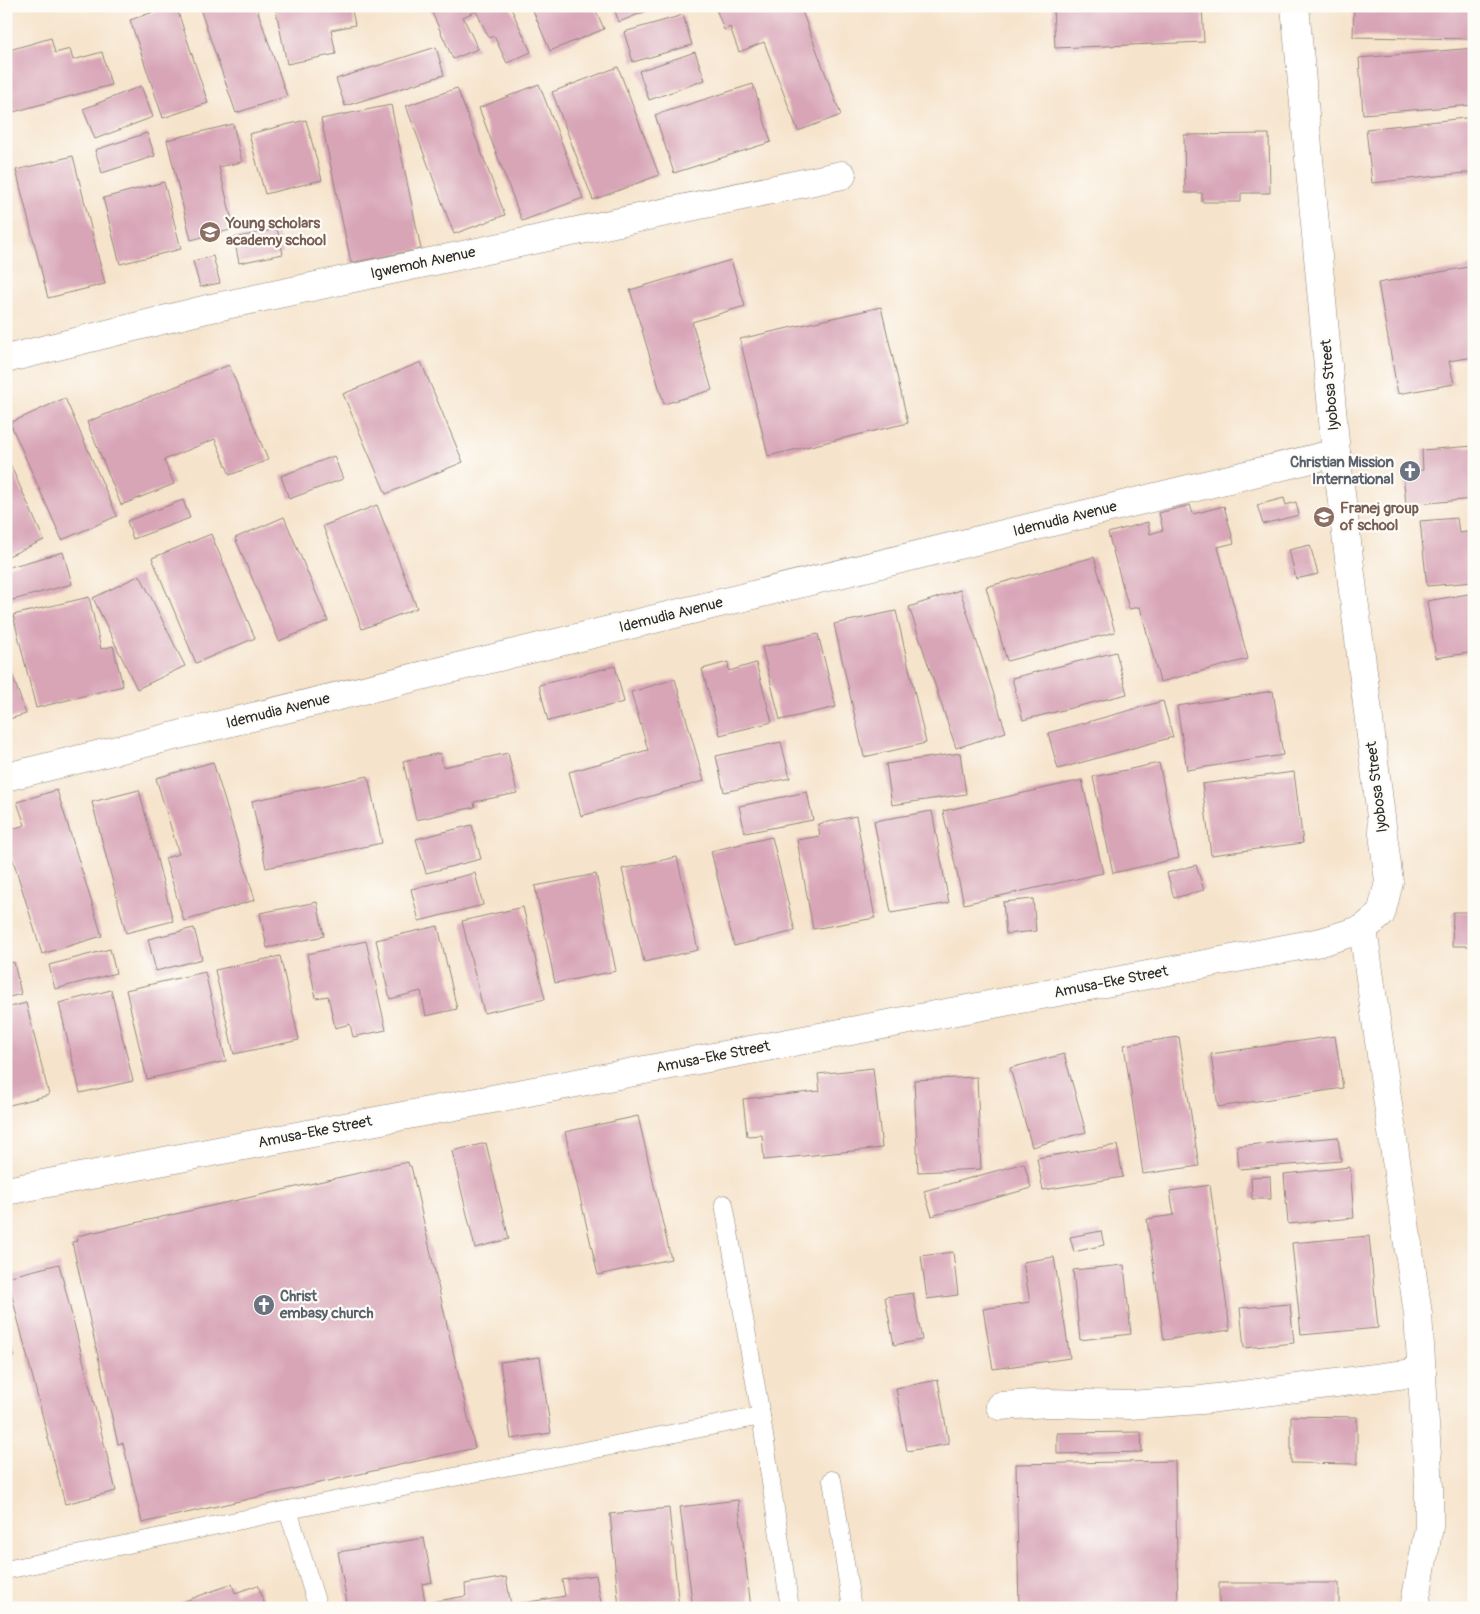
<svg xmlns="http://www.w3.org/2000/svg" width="1480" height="1614" viewBox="0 0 1480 1614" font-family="Pangolin,sans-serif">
<rect width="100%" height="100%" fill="#fdfcf7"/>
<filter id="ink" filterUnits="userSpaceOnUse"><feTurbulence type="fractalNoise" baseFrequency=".02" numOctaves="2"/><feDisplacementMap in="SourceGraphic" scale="10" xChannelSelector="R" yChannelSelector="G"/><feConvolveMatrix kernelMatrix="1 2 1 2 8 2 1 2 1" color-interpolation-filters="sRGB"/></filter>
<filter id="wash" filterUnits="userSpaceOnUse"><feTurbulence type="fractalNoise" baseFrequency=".0096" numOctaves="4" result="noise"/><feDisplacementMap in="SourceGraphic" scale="20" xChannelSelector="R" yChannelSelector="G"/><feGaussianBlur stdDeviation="1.12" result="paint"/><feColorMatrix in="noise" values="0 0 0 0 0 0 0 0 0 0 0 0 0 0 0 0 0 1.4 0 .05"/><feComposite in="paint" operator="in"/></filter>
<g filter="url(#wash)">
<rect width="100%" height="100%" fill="#f6e3cb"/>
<g id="blocks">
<g fill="#d8a5b7">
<polygon points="171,6 176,6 208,103 163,118 130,20"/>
<polygon points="199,6 256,6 287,96 236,113"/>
<polygon points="275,6 351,6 355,25 331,30 336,54 287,64"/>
<polygon points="429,6 510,6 531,52 507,63 494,36 489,38 476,11 463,17 478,49 453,59"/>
<polygon points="531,6 594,6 604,29 550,51"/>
<polygon points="613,6 659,6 619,22"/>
<polygon points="715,6 800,6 841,115 798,131 764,42 739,52 730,27 724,30"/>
<polygon points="1053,6 1202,6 1204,42 1055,48"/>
<polygon points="1354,6 1474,6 1474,39 1353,37"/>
<polygon points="683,15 692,45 633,62 624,32"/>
<polygon points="51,38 55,53 70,49 73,60 102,52 111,85 6,114 6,71 8,70 6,51"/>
<polygon points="436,47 444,75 345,106 336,79"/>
<polygon points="1474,48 1474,105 1363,114 1359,58"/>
<polygon points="695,52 705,80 649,100 639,71"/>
<polygon points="618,67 659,175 593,200 552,92"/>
<polygon points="539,84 583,198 522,221 479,108"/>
<polygon points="753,84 771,142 674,173 655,115"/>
<polygon points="141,86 153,117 95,139 83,109"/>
<polygon points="457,88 505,215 454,234 406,106"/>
<polygon points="391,105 421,249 351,263 321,119"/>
<polygon points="1474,117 1474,172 1372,183 1366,129"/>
<polygon points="306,120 322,180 265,194 249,134"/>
<polygon points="233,124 242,162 219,167 234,229 191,240 167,140"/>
<polygon points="147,133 155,156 102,173 95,150"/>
<polygon points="1269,134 1270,193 1241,193 1241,202 1202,202 1202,193 1185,193 1184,135"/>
<polygon points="73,156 105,284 48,298 16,170"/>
<polygon points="164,182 181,249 120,264 103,198"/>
<polygon points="277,229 283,254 239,263 234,238"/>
<polygon points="213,256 220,283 200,287 193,261"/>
<polygon points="731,260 745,306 692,322 712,390 664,404 630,290"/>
<polygon points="1474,266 1474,357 1449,361 1454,384 1398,394 1378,283"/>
<polygon points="881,307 908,423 768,456 740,339"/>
<polygon points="421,362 463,462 386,494 343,394"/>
<polygon points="229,365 268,460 230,475 215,439 164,460 174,484 121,505 87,422"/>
<polygon points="65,398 117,516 62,540 10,423"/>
<polygon points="1474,446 1474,499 1406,505 1403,472 1423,470 1422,450"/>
<polygon points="6,455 44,540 6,557"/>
<polygon points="334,456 343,479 289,499 281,476"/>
<polygon points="1284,498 1286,505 1296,502 1299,515 1263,524 1257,505"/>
<polygon points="183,500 190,518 133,539 127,521"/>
<polygon points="377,505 417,608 362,629 323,526"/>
<polygon points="1190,505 1193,514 1224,506 1234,543 1218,547 1248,659 1160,682 1140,607 1129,609 1108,533 1148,522 1150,534 1163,530 1159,513"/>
<polygon points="284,517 328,621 279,641 235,538"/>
<polygon points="1457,518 1459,533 1474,531 1474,582 1427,586 1420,521"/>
<polygon points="211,534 255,638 196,663 152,558"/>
<polygon points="1310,545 1318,574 1296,579 1289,550"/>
<polygon points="63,552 72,584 9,601 6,591 6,568"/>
<polygon points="1094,557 1115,632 1007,661 986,587"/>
<polygon points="140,575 185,666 137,689 93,598"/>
<polygon points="960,590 1006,732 956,748 909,607"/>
<polygon points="1474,593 1474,652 1436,658 1427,601"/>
<polygon points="89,597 101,649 113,646 123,686 36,708 13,615"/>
<polygon points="896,611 926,743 864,757 834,624"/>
<polygon points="818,634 836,707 780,720 762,647"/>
<polygon points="1116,652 1127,694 1023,720 1012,678"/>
<polygon points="6,657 26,714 6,720"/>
<polygon points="728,662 729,671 756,663 772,722 720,735 702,669"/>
<polygon points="615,666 624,702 548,721 539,685"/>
<polygon points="675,679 704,781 581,816 569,772 648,750 631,692"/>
<polygon points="1273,691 1283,755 1187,770 1177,706"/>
<polygon points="1163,701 1173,737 1058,769 1048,733"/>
<polygon points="781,742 790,778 724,792 716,756"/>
<polygon points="440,753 443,767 508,753 517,793 474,802 475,807 416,820 403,761"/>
<polygon points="960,753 966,794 892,805 886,764"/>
<polygon points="213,762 255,900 184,921 165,858 179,854 156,778"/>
<polygon points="1159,763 1179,858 1113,873 1093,777"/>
<polygon points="1294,772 1303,843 1211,855 1202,784"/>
<polygon points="368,776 382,843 266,868 252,801"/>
<polygon points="1082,780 1103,873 964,904 943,811"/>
<polygon points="57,790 102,936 42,954 6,837 6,831 25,825 17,802"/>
<polygon points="139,790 173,921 126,933 92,802"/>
<polygon points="807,792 813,820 745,833 739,806"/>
<polygon points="932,811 949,903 891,913 874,821"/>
<polygon points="856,816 875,918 813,929 797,840 820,836 818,824"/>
<polygon points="472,825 481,859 426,873 416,839"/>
<polygon points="772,837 795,931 734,946 711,851"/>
<polygon points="677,857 698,950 644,962 622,869"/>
<polygon points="1196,865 1204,890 1174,898 1167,873"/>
<polygon points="475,873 483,905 419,921 411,889"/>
<polygon points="596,874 616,971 555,983 535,886"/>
<polygon points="1033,899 1036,931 1006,934 1003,902"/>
<polygon points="317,902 324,936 267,948 260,913"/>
<polygon points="523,907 545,999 484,1013 462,921"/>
<polygon points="1453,912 1474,912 1474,946 1452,946"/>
<polygon points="438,926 457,1009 426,1016 421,991 390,999 376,940"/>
<polygon points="194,928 202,959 156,971 148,939"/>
<polygon points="366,941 386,1030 353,1037 350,1024 335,1028 328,996 316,998 307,954"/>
<polygon points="110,949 116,973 55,989 49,965"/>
<polygon points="280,956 299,1040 234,1054 215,970"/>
<polygon points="14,962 21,994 6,998 6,964"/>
<polygon points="205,972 226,1061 147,1079 126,990"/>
<polygon points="111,990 133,1081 80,1093 59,1003"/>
<polygon points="26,1003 49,1095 6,1106 6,1008"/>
<polygon points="1335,1036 1343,1088 1218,1107 1211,1054"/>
<polygon points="1179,1037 1199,1166 1143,1174 1124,1045"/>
<polygon points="1064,1054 1086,1132 1032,1147 1010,1068"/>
<polygon points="873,1068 882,1148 764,1160 762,1135 747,1136 743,1099 820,1091 818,1074"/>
<polygon points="977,1077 981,1169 918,1172 914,1080"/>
<polygon points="638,1116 671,1259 598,1275 565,1132"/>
<polygon points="1338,1137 1341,1161 1239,1169 1237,1146"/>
<polygon points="486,1143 509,1239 475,1248 452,1151"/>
<polygon points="1117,1145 1123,1177 1043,1190 1037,1158"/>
<polygon points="408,1162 409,1166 411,1166 475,1448 142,1523 123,1443 118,1444 72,1242 78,1241 77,1236"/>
<polygon points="1024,1163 1031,1188 932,1216 924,1191"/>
<polygon points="1350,1167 1354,1218 1288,1224 1284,1174"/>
<polygon points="1270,1176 1271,1199 1252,1199 1251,1177"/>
<polygon points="1210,1185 1230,1330 1164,1340 1147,1219 1174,1215 1170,1191"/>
<polygon points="1101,1231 1104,1245 1074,1252 1070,1237"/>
<polygon points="1369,1236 1378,1328 1301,1335 1292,1243"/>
<polygon points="953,1252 958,1295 927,1299 921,1256"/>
<polygon points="1054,1257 1070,1358 993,1369 983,1309 1030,1302 1023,1262"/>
<polygon points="59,1264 116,1491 65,1504 7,1277"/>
<polygon points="1124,1265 1131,1334 1080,1340 1073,1270"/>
<polygon points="913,1293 922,1340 894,1345 885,1297"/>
<polygon points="1290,1304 1294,1343 1244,1348 1240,1308"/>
<polygon points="6,1323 14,1357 6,1359"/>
<polygon points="540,1357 551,1433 511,1439 500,1362"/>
<polygon points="938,1380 949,1444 907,1451 896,1388"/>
<polygon points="1291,1416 1357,1417 1357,1464 1291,1463"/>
<polygon points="1141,1432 1142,1452 1057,1454 1057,1433"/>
<polygon points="1175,1461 1178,1608 1019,1608 1016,1464"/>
<polygon points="738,1500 751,1608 693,1608 680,1507"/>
<polygon points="669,1508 679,1608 619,1608 610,1514"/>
<polygon points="424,1538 432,1582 422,1584 426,1608 348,1608 338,1552"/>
<polygon points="596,1575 602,1608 432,1608 431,1602 466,1596 465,1584 506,1577 511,1605 565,1596 562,1580"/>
<rect x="1219" y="1583" width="120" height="25"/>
<polygon points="232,1584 235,1593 258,1585 266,1608 171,1608 171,1606"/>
</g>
</g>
</g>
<g filter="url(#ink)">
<use href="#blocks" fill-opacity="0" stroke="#90877b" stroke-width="1"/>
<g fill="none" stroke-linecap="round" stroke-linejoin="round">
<g stroke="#90877b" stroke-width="19">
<g id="service">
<polyline points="724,1204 761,1416 790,1608"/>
<polyline points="832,1480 852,1608"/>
<polyline points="288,1510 318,1608"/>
<polyline points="6,1570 288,1510 761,1416"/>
</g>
</g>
<g stroke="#90877b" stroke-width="29">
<g id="minor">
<polyline points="6,359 207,309 842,175"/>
<polyline points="6,777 1336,453"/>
<polyline points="1363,929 1418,1314 1429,1487 1429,1527 1414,1608"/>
<polyline points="6,1191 1321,942 1363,929 1381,914 1389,882 1336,453 1295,6"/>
<polyline points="1000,1406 1048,1403 1130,1405 1201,1400 1422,1372"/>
</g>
</g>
<use href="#service" stroke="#fff" stroke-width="18"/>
<use href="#minor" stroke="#fff" stroke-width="28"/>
</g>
</g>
<defs>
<g id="school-disc" transform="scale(1.125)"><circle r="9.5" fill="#8d6e63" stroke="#fdfcf7"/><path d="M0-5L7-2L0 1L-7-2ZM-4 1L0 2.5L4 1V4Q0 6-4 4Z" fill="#fff"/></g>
<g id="church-disc" transform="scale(1.125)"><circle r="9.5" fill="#6b7280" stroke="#fdfcf7"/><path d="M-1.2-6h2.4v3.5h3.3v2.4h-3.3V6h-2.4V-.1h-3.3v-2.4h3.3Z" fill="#fff"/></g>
</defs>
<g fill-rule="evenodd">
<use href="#school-disc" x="210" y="232"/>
<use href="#church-disc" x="1410" y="471"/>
<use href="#school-disc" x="1324" y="517"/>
<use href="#church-disc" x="264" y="1305"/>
</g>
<g text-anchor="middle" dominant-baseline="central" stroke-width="4.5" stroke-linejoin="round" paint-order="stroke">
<g font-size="15" font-weight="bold" fill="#785e54" stroke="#fdfcf7" text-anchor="start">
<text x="226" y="223">Young scholars<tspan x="226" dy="17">academy school</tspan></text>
<text x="1340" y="508">Franej group<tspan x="1340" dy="17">of school</tspan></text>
</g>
<g font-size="15" fill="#2b2b2b" stroke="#fdfcf7">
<text transform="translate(423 263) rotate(-12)">Igwemoh Avenue</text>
<text transform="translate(1330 385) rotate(-95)">Iyobosa Street</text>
<text transform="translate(1065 519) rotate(-14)">Idemudia Avenue</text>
<text transform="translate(671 615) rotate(-14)">Idemudia Avenue</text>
<text transform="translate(278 711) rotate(-14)">Idemudia Avenue</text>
<text transform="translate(1377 787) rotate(-97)">Iyobosa Street</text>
<text transform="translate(1111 982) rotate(-11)">Amusa-Eke Street</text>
<text transform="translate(713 1057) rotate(-11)">Amusa-Eke Street</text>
<text transform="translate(315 1132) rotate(-11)">Amusa-Eke Street</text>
</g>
<g font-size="15" font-weight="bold" fill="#5b616d" stroke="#fdfcf7" text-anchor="end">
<text x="1394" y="462">Christian Mission<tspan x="1394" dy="17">International</tspan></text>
<text x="280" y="1296" text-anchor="start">Christ<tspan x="280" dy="17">embasy church</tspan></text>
</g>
</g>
<rect width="1480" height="1614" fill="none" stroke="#fdfcf7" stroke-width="25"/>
</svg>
